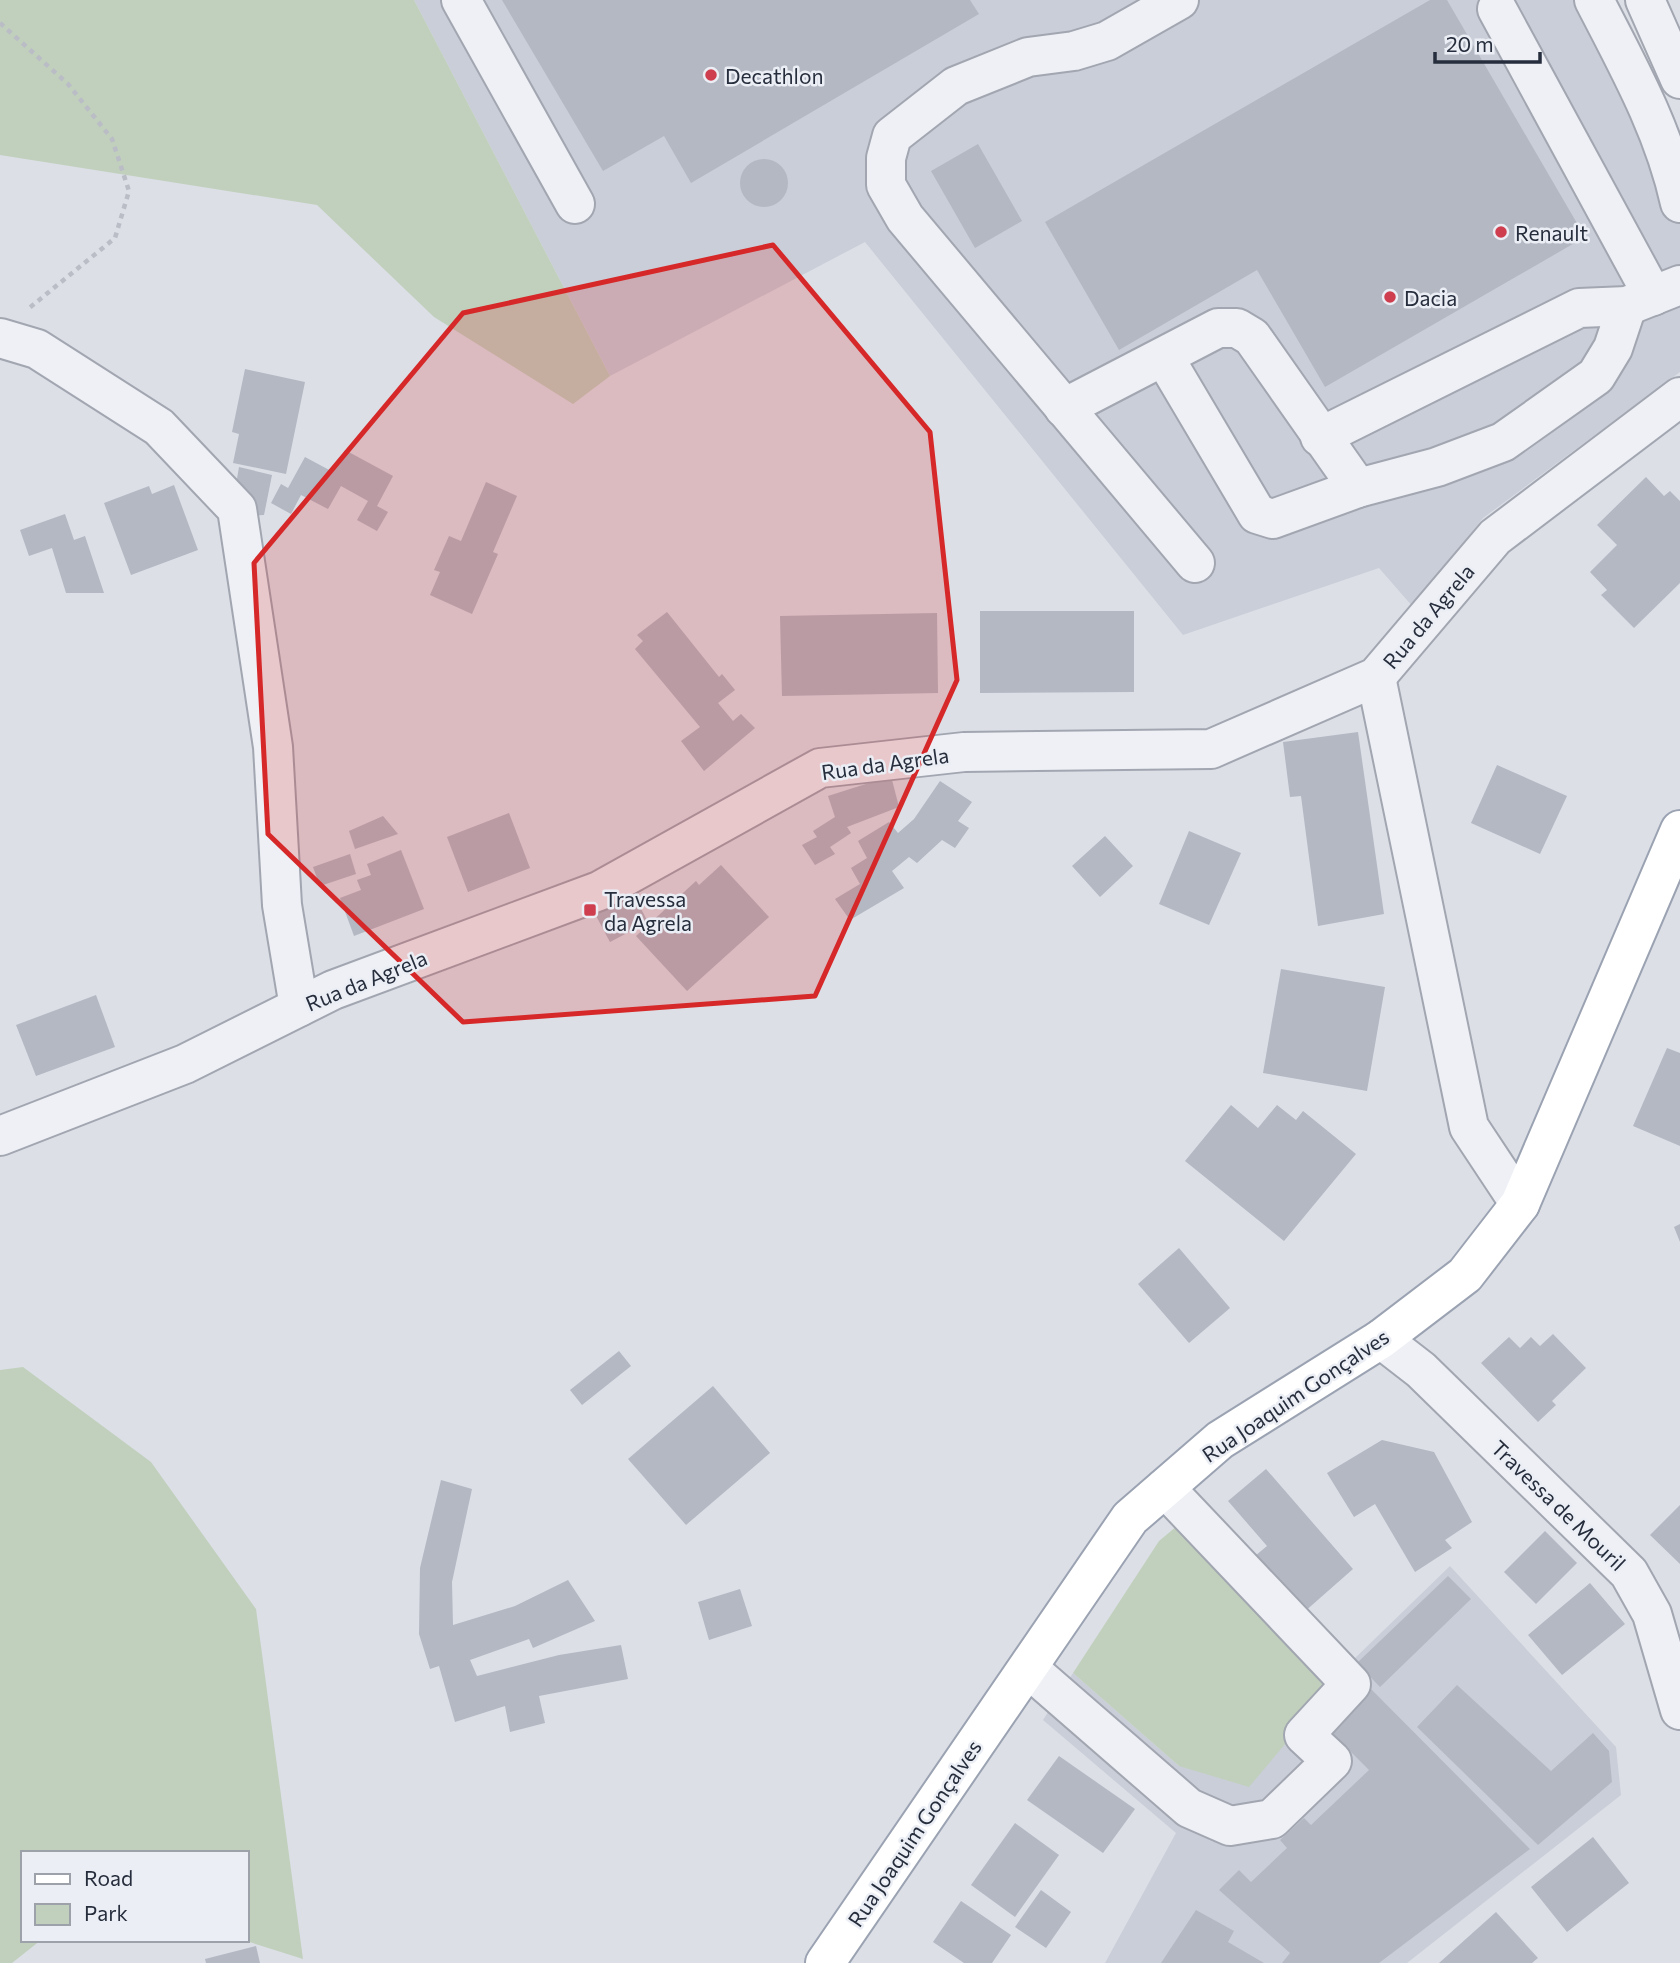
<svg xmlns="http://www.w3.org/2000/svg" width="1680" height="1963" viewBox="0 0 1680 1963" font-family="Commissioner,sans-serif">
<rect width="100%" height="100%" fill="#dcdfe6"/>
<g fill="#caced8">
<polygon points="414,0 1613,0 1680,135 1680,372 1483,518 1413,607 1379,568 1183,635 865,242 610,376"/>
<polygon points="1450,1566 1616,1747 1621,1795 1407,1963 1105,1963 1176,1833 1043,1720 1073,1673 1179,1766 1352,1661"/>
</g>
<g fill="#c1d0bd">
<polygon points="0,0 414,0 610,376 573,404 434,317 317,205 0,155"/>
<polygon points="23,1367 151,1462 256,1609 303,1959 243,1940 247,1940 247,1853 23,1853 23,1940 41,1940 12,1963 0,1963 0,1370"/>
<polygon points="1183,1521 1335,1685 1249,1787 1179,1766 1073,1673 1159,1541"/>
</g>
<g fill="#b3b8c3">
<polygon points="502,0 970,0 979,14 691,183 664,136 603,171"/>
<polygon points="1430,0 1447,0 1585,237 1325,387 1257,270 1119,350 1045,222"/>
<polygon points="978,144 1022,221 975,248 931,171"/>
<circle cx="764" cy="183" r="24"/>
<polygon points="245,369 305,382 286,474 233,463 239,434 232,432"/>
<polygon points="345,450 393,476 377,506 388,512 377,531 357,520 368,501 341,486 328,509 301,495 291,514 271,503 281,484 288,488 305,457 333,472"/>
<polygon points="239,467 272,475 264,515 241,516 234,496"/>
<polygon points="1646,477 1664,496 1670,491 1680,501 1680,583 1634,628 1601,595 1607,590 1590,572 1617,545 1597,525"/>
<polygon points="486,482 517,496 493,552 498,554 472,614 430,595 440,572 434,570 449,536 461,541"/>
<polygon points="174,485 198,550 131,575 104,503 149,486 152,494"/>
<polygon points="65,514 74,540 85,536 104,593 66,593 52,548 29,556 20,530"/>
<polygon points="980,611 1134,611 1134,692 980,693"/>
<polygon points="667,612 719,677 722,674 735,690 718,703 733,721 741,714 755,728 704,771 681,741 700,727 635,649 643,641 637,635"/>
<polygon points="937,613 938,693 782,696 780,616"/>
<polygon points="1358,732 1384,914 1318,926 1301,796 1290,797 1283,742"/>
<polygon points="1497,765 1567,796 1540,854 1471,823"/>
<polygon points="891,776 899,807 847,827 851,833 830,847 835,854 815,865 802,845 817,837 813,831 835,817 828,796"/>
<polygon points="940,781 972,802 958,821 969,828 955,848 942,840 917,863 909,857 892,871 904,888 850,920 835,899 860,884 851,868 867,858 858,841 889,822 898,833 914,819"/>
<polygon points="509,813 530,868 468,892 447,837"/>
<polygon points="383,816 398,834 355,849 349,831"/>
<polygon points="1189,831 1241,853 1209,925 1159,904"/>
<polygon points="1105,836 1133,866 1100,897 1072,866"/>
<polygon points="401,850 424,909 354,936 340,898 361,890 357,880 371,875 367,864"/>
<polygon points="350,854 356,874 320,886 313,867"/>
<polygon points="721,865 769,917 687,991 636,936 696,881 699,885"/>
<polygon points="632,892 648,922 610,942 594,912"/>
<polygon points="1281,969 1385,987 1367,1091 1263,1073"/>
<polygon points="96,995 115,1047 36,1076 16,1025"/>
<polygon points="1667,1048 1680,1053 1680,1146 1633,1126"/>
<polygon points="1231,1105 1258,1128 1277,1105 1296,1120 1303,1111 1356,1154 1284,1241 1185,1161"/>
<polygon points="1680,1224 1680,1242 1674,1227"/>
<polygon points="1179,1248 1230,1308 1189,1343 1138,1284"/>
<polygon points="1553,1334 1586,1368 1552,1401 1556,1405 1538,1422 1481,1363 1509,1337 1520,1348 1531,1337 1540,1346"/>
<polygon points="619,1351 631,1366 582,1405 570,1390"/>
<polygon points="713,1386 770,1453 686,1525 628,1459"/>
<polygon points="1382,1440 1434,1452 1472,1522 1445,1540 1452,1548 1415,1572 1375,1504 1354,1517 1327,1473"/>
<polygon points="1266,1469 1353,1569 1303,1613 1255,1556 1267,1546 1228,1501"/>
<polygon points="441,1480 472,1489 452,1582 453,1625 515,1606 568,1580 595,1621 533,1648 529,1639 470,1660 477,1676 559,1655 621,1645 628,1679 539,1696 545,1723 510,1732 505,1706 455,1722 439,1666 430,1669 419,1634 420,1568"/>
<polygon points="1680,1505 1680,1564 1650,1535"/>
<polygon points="1545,1531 1577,1563 1536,1604 1504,1572"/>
<polygon points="1448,1576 1471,1599 1380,1687 1357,1663"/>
<polygon points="1590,1583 1625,1624 1562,1675 1528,1635"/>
<polygon points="740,1589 752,1626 709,1640 698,1602"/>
<polygon points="1457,1685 1551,1771 1593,1733 1609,1751 1612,1782 1538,1845 1417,1727"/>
<polygon points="1368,1686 1530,1849 1379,1963 1282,1963 1290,1953 1219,1890 1239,1870 1251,1882 1287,1848 1280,1840 1304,1818 1311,1825 1369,1770 1328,1729"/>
<polygon points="1059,1756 1135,1809 1103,1853 1027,1800"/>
<polygon points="1015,1823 1059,1855 1015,1917 971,1885"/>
<polygon points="1593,1837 1629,1883 1567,1932 1531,1887"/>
<polygon points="1041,1890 1071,1912 1046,1948 1015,1927"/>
<polygon points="961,1901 1011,1935 992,1963 964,1963 933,1942"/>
<polygon points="1196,1910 1234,1931 1228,1942 1264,1963 1161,1963"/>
<polygon points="1496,1912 1538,1958 1532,1963 1439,1963"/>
<polygon points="256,1946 260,1963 206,1963 205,1959"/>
</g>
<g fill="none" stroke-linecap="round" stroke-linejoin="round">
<g stroke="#a2a6b0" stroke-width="42">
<g id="minor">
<polyline points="461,0 575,204"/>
<polyline points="1179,0 1107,41 1074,51 1028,57 956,86 892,136 886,158 886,185 905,218 1195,563"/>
<path d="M 1594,0 C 1628,66 1664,130 1680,203"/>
<polyline points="1645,0 1680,79"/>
<polyline points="1497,9 1653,296"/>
<polyline points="0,338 37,349 159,427 237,509 273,747 282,905 299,1007"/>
<polyline points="1164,357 1257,514 1273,519 1358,488 1437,467 1503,442 1596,376 1613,348 1627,306"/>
<polyline points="1064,408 1218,328 1237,328 1252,337 1358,488"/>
<polyline points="1320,437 1579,308 1627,306 1680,285"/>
<polyline points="1376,677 1469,1127 1520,1204"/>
<polyline points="0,1136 185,1064 333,990 599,891 820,768 964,752 1211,749 1376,677 1495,537 1680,397"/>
<polyline points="1381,1339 1421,1370 1629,1573 1652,1614 1680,1710"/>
<polyline points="1028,1668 1189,1808 1230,1826 1272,1819 1332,1761 1304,1735 1351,1684 1165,1488"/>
</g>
</g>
<g stroke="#9ba3b2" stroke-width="42">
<polyline id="major" points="825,1963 1130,1518 1220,1440 1381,1339 1465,1275 1520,1204 1680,830"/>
</g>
<polyline stroke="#babdc5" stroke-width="4.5" stroke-dasharray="5 5" stroke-linecap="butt" points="0,23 68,84 112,139 129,191 115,238 28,309"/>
<use href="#minor" stroke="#eef0f5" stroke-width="38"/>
<use href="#major" stroke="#fff" stroke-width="38"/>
</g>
<path fill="#d62828" fill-opacity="0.2" stroke="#d62828" stroke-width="5" stroke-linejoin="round" d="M 773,245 L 930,432 L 957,680 L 815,996 L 463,1022 L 268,834 L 254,563 L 463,313 Z"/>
<g fill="#ce3e4f" stroke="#ebeef4" stroke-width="2.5">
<circle cx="711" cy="75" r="7"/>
<circle cx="1501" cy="232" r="7"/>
<circle cx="1390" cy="297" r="7"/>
<rect x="583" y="903" width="14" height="14" rx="3.5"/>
</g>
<g text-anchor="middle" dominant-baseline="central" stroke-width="5" stroke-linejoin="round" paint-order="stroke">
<g font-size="21" fill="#262d3c" stroke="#ebeef4" text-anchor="start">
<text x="725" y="75">Decathlon</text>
<text x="1515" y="232">Renault</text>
<text x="1404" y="297">Dacia</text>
<text x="604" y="898">Travessa<tspan x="604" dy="24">da Agrela</tspan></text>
</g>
<g font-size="21" fill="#262d3c" stroke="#ebeef4">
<text transform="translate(1428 616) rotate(-50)">Rua da Agrela</text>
<text transform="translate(885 763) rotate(-8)">Rua da Agrela</text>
<text transform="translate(366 980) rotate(-22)">Rua da Agrela</text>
<text transform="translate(1295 1395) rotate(-34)">Rua Joaquim Gonçalves</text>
<text transform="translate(1559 1505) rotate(44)">Travessa de Mouril</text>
<text transform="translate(914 1833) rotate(-56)">Rua Joaquim Gonçalves</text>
</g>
</g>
<rect x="21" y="1851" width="228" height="91" fill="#ebeef4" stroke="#9ca1aa" stroke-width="2"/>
<rect x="35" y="1874" width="35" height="10" fill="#ffffff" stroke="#9ca1aa" stroke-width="2"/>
<text x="84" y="1886" font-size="21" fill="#262d3c">Road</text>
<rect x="35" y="1904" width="35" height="21" fill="#c1d0bd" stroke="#9ca1aa" stroke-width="2"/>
<text x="84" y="1921" font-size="21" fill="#262d3c">Park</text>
<path d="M1435 52v10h105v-10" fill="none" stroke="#262d3c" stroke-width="3.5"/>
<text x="1446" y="52" font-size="21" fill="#262d3c" stroke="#ebeef4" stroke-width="5" paint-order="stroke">20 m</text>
</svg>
